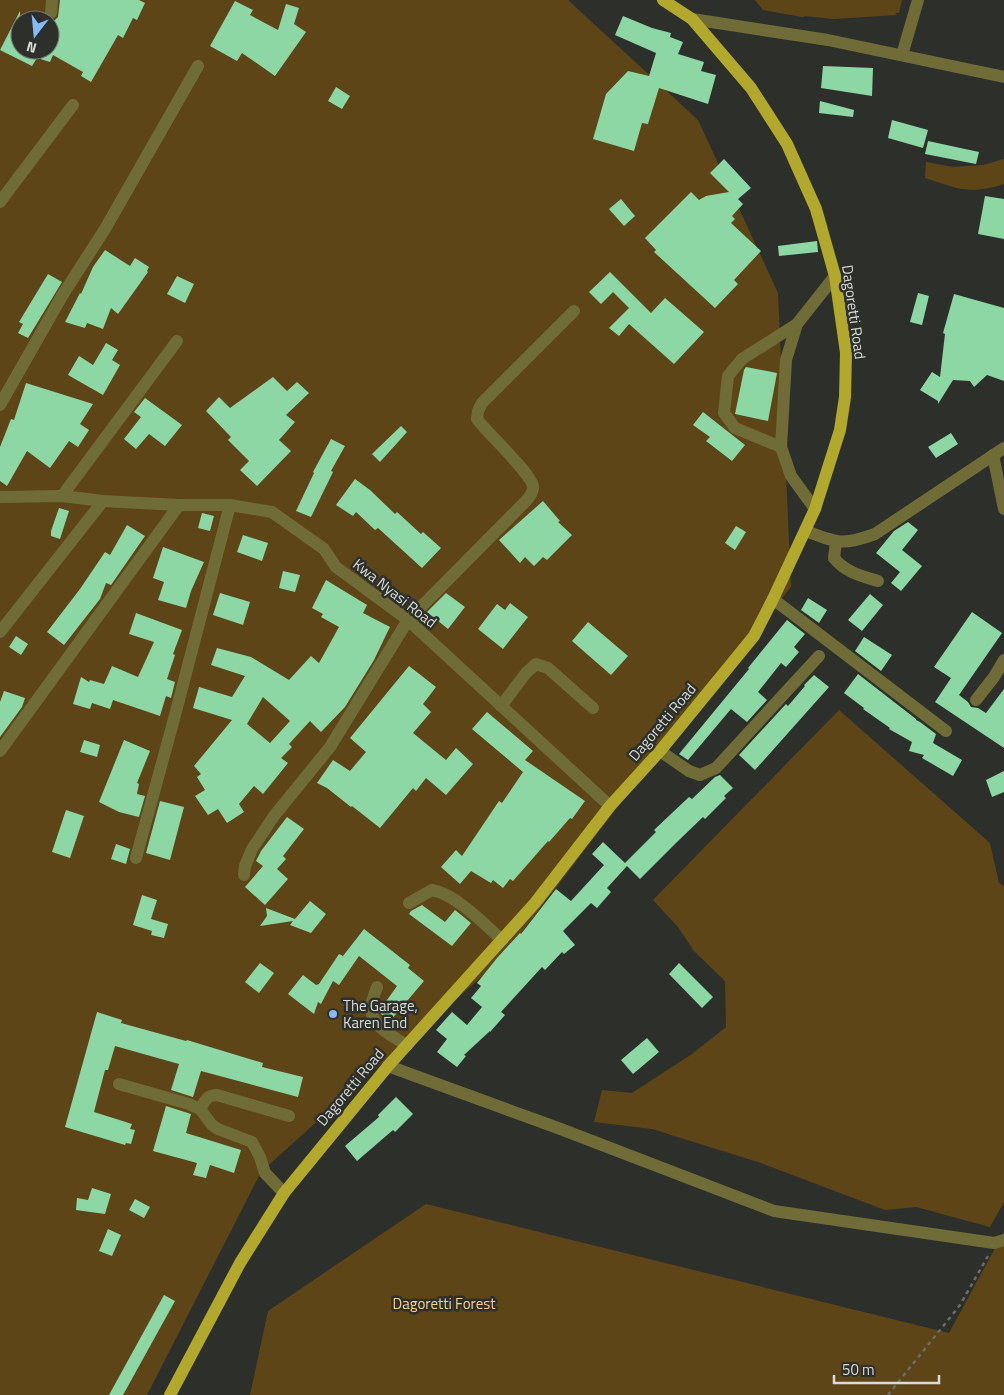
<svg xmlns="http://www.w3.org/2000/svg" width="1004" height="1395" viewBox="0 0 1004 1395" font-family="'Titillium Web',sans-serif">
<rect width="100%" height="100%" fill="#2d302a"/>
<g fill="#5d4518" fill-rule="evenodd">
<path d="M 0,0 L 568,0 L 698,120 L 778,293 L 791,587 L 671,737 L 500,961 L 374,1070 L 261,1172 L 147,1395 L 0,1395 ZM 20,20 L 50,20 L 50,50 L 20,50 Z"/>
<polygon points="755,0 902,0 899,13 895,13 897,15 833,19 806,16 802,17 763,10"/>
<path d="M 1004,159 L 1004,184 C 968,195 959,189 925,178 L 926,162 L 953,167 L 983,165 Z"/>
<polygon points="839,710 990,843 999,883 1004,886 1004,1202 990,1227 916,1207 885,1210 761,1163 652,1129 594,1122 602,1090 632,1093 692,1054 726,1027 725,981 694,951 678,927 653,900"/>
<polygon points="426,1204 949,1333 1004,1232 1004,1395 250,1395 268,1311"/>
</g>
<g fill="#8dd7a5" fill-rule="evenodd">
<polygon points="60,0 139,0 145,3 137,20 133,18 123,38 118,35 91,82 81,76 83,72 53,55 50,62 37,58 32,66 0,50 20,11 20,50 50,50 50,21 55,20 58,17"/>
<polygon points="235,1 253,10 250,15 278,30 286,4 299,8 294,24 306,32 275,76 242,53 237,61 210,46"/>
<polygon points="623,16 652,28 671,33 670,37 683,42 678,54 704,62 701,71 716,75 708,104 659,88 648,124 642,123 634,151 593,139 606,94 628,71 649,76 656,53 615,35"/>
<polygon points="823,66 873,68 872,96 821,88"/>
<polygon points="336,87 350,96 342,109 328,101"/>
<polygon points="820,101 854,110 853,117 819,113"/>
<polygon points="892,120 928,130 923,148 888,138"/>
<polygon points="928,141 979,152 976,164 925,154"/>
<polygon points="724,159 751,188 738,199 743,204 732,216 735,219 731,223 761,251 734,280 738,284 715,308 654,252 656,250 645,238 691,192 699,200 706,196 729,192 710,173"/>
<polygon points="985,196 1004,199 1004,239 978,234"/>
<polygon points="621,199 635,216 624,226 609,209"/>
<polygon points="817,241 818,252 779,256 778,246"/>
<polygon points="105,250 130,266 135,258 149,267 147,271 148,272 118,314 111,308 103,329 87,323 85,328 65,322 80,293 81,294 93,267"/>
<polygon points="610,272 651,313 665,298 704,332 674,364 629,324 619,336 609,328 629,308 613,292 601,304 589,292"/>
<polygon points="48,274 62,282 28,338 18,333 23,324 19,322"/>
<polygon points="177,276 194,284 185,303 167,294"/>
<polygon points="918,293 929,296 922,325 910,322"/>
<polygon points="954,294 1004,308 1004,381 987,375 974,387 970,381 953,380 938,404 938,401 920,390 932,372 940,377 945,334 943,333"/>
<polygon points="106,343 118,350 112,360 120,365 103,395 68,375 79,356 93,365"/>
<polygon points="746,367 777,373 768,421 735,414 744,370"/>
<polygon points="273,377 287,391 297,382 309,393 286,415 295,422 279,440 291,451 257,486 240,470 249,461 228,440 231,437 206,411 219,397 230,408"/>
<polygon points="26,383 93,404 80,424 89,430 78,447 69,441 50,468 27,451 7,486 0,481 0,447 11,419 14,420"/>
<polygon points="145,398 182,425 165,446 149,434 136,449 124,439 141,417 134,412"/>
<polygon points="703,412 745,445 732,461 706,441 710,437 693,425"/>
<polygon points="401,426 407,432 380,462 372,454"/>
<polygon points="951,433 958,444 936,458 928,447"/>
<polygon points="331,439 345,446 331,471 333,472 311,517 296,511 314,473 313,472"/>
<polygon points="355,479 370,490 395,514 397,512 421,534 423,532 441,548 422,568 378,528 375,530 356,512 353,516 336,505"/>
<polygon points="543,501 560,521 558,522 572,535 547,560 543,557 534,566 525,557 520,563 499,540"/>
<polygon points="59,508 69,511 60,539 51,536 51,531"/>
<polygon points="202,513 214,516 210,531 198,528"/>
<polygon points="908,522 918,530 902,550 922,566 901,591 891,583 900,572 876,553 894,531"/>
<polygon points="127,525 145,536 111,585 106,583 100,599 64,645 47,632 80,589 105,552 110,555"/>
<polygon points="736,526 746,532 735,550 725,543"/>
<polygon points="243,535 268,543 262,561 237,552"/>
<polygon points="163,547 204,562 191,591 186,608 158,600 164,582 153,578"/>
<polygon points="283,571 300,575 295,592 279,588"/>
<path d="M 326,580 L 367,605 L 363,613 L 390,627 L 386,635 L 374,660 L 345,707 L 321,732 L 310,721 L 289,744 L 292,747 L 281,758 L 288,763 L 263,794 L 254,786 L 239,804 L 244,812 L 227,823 L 218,809 L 208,815 L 195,796 L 205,790 L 197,777 L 201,774 L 194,766 L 232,720 L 193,708 L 199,687 L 232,697 L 245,676 L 211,665 L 217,648 L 251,657 L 289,680 L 311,656 L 319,663 L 339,627 L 321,617 L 323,614 L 312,608 ZM 263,697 L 290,721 L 270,743 L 247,724 Z"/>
<polygon points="220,593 250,602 243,625 213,615"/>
<polygon points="446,593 465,607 448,629 427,612"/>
<polygon points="870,594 883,605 862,631 848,620"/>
<polygon points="808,598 827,610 819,623 801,610"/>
<polygon points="510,603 528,617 503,649 478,629 497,604 505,610"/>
<polygon points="972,612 1002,633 959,695 968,702 971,707 978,708 986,713 1004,689 1004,748 935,702 951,678 934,667"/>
<polygon points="136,613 182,630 173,654 175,655 167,679 175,682 171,698 166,696 160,716 113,700 110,709 92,703 90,709 73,704 81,677 89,682 90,680 104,684 112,666 138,677 154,642 129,634"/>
<polygon points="787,620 805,634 794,647 799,652 786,667 781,663 758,692 767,700 747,722 731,709 688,760 679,754 749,669 748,668"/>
<polygon points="588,622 628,656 611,675 572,641"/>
<polygon points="16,636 28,644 21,655 9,647"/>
<polygon points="864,637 892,655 881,671 855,651"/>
<polygon points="409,666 436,687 423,704 431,712 413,733 446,760 456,748 473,764 446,795 426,778 416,791 413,788 380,828 352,806 351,807 327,788 317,783 333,760 350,771 366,752 350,738"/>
<polygon points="858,674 916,719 916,720 920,722 936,734 933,743 962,760 953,776 922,758 924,755 909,751 912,742 889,729 890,728 863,709 864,708 844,693"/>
<polygon points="814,675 829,687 755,770 739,755 786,704 788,706 805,686 804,685"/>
<polygon points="4,691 25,698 22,707 0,737 0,702"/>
<polygon points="487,712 533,751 525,760 585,801 572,819 570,818 549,842 548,841 513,881 510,879 503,888 493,880 491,883 471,871 460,884 441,867 456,850 462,856 499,801 502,803 523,772 472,729"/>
<polygon points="84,740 100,745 97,757 80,752"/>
<polygon points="124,740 150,751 137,783 139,784 137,794 145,796 139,817 119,812 99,802"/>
<polygon points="1004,771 1004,792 992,797 986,780"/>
<polygon points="720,775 733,788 724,796 726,798 705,819 703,817 677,842 640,879 627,866 607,888 611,892 597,908 591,903 563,931 575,945 564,954 562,952 545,970 542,967 501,1012 505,1015 490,1032 490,1031 464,1055 466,1056 457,1067 437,1052 447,1039 436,1030 452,1012 467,1025 482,1007 471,998 481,986 477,983 497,958 520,933 521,934 556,889 571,901 604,865 592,854 603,842 625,863 656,832 654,830 689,797 692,799 715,777"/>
<polygon points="160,801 184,807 170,860 146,853"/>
<polygon points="66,810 84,816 70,858 52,852"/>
<polygon points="287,817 304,829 283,856 286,859 277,869 288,879 265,905 245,887 263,866 256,861 261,851"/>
<polygon points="116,844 130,849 126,864 111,859"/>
<polygon points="142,895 157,900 151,919 168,924 164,938 151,935 152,931 133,925"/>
<polygon points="310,901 326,914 311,933 290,925 293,921 260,926 267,916 266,908 295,919"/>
<polygon points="422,905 445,922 455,910 471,923 452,946 409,914 411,911"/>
<polygon points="364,929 410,965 408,968 424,981 390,1021 381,1014 380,1010 397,986 359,956 339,985 333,981 321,1004 318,1002 314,1014 288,994 303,975 316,985 319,984 339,954 343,956"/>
<polygon points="260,963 274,973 259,993 245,982"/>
<polygon points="679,963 713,997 702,1008 669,974"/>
<polygon points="97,1012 122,1020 121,1023 186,1041 187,1040 263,1063 262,1067 303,1077 298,1097 201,1071 193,1097 171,1090 179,1064 115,1046 108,1070 105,1070 94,1112 132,1124 130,1129 135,1130 131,1144 126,1143 125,1145 65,1127"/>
<polygon points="647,1038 659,1052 633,1074 621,1060"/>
<polygon points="396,1097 413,1114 395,1132 393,1130 357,1161 345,1146 379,1117 378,1115"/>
<polygon points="166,1106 191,1114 186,1133 241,1150 234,1173 210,1165 206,1178 193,1175 197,1163 153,1151"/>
<polygon points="92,1188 111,1194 105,1214 76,1210 77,1198 88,1200"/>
<polygon points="135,1199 150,1207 144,1218 129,1210"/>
<polygon points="108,1229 121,1235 112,1256 99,1251"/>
<polygon points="164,1295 175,1301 123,1395 109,1395"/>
</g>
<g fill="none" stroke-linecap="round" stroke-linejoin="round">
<polyline stroke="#696c67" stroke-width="2.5" stroke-dasharray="4 4" stroke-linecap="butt" points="888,1395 960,1305 988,1256"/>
<g stroke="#706c38" stroke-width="12">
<polyline points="51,13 52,0"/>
<polyline points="692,19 828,40 1004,77"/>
<polyline points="902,55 918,0"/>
<polyline points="0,202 73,105"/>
<polyline points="0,405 62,296 105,229 198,66"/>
<polyline points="781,447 735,428 724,413 728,376 742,359 797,324"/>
<polyline points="993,455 1004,509"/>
<polyline points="62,496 177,341"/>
<polyline points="0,497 62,496 103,501 179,505 230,505 272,512 324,549 336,567 408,620 610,806"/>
<polyline points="815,509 791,476 781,447 786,360 797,324 835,276"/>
<path d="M 806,531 C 837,543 842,546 875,534 L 1004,448"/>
<path d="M 836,542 L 834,558 C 845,572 861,576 878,581"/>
<polyline points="773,599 946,731"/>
<polyline points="0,632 103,501"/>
<polyline points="976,700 994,677 1004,660"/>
<polyline points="501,706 526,673 536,664 548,668 593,708"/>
<polyline points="0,751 179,505"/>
<polyline points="660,751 689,771 700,775 716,768 819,656"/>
<polyline points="136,858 174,719 230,505"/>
<path d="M 244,875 L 245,866 L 252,849 L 274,816 L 330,747 L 408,620 L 527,500 C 530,496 534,491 533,486 C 530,472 488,434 477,419 L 478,411 L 482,403 L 574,311"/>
<path d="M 409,903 L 432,890 C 457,895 483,923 502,940"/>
<path d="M 377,987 C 375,993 372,1000 371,1006 C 370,1026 392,1036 407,1045"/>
<polyline points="388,1066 558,1128 774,1211 994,1243 1004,1240"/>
<polyline points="119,1084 189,1104 200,1109 212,1125 218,1129 252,1142 260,1157 265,1173 284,1193"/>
<path d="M 200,1109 C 205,1101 207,1095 217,1095 L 289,1116"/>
</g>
<polyline stroke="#b1a82c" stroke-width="12" points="170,1395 240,1263 284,1193 388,1066 535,903 610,806 660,751 754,636 773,599 815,509 840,430 845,397 846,353 835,276 816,209 787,144 751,88 692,19 663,0"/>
</g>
<circle fill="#84bcfb" stroke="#2d302a" stroke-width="2" cx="333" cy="1014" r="5"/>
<g text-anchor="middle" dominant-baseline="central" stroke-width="5" stroke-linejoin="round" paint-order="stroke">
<g font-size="15" fill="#d9dbd7" stroke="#2d302a">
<text transform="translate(854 312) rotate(82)">Dagoretti Road</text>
<text transform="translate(395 593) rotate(38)">Kwa Nyasi Road</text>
<text transform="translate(662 722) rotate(-50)">Dagoretti Road</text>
<text transform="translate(350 1087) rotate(-50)">Dagoretti Road</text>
</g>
<g font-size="15" fill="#d9dbd7" stroke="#2d302a" text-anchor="start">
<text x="343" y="1005">The Garage,<tspan x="343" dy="17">Karen End</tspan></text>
</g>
<g font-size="15" fill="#fdd185" stroke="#2d302a">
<text x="444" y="1303">Dagoretti Forest</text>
</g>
</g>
<g transform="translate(35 35) rotate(196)"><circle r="24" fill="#2d302a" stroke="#72746f"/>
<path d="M0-4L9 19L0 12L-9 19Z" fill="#84bcfb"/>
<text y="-8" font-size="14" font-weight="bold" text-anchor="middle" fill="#d9dbd7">N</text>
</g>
<path d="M834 1375v8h105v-8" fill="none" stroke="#d9dbd7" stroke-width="2.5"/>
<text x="842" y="1375" font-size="15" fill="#d9dbd7" stroke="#2d302a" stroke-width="4" paint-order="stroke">50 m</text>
</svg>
